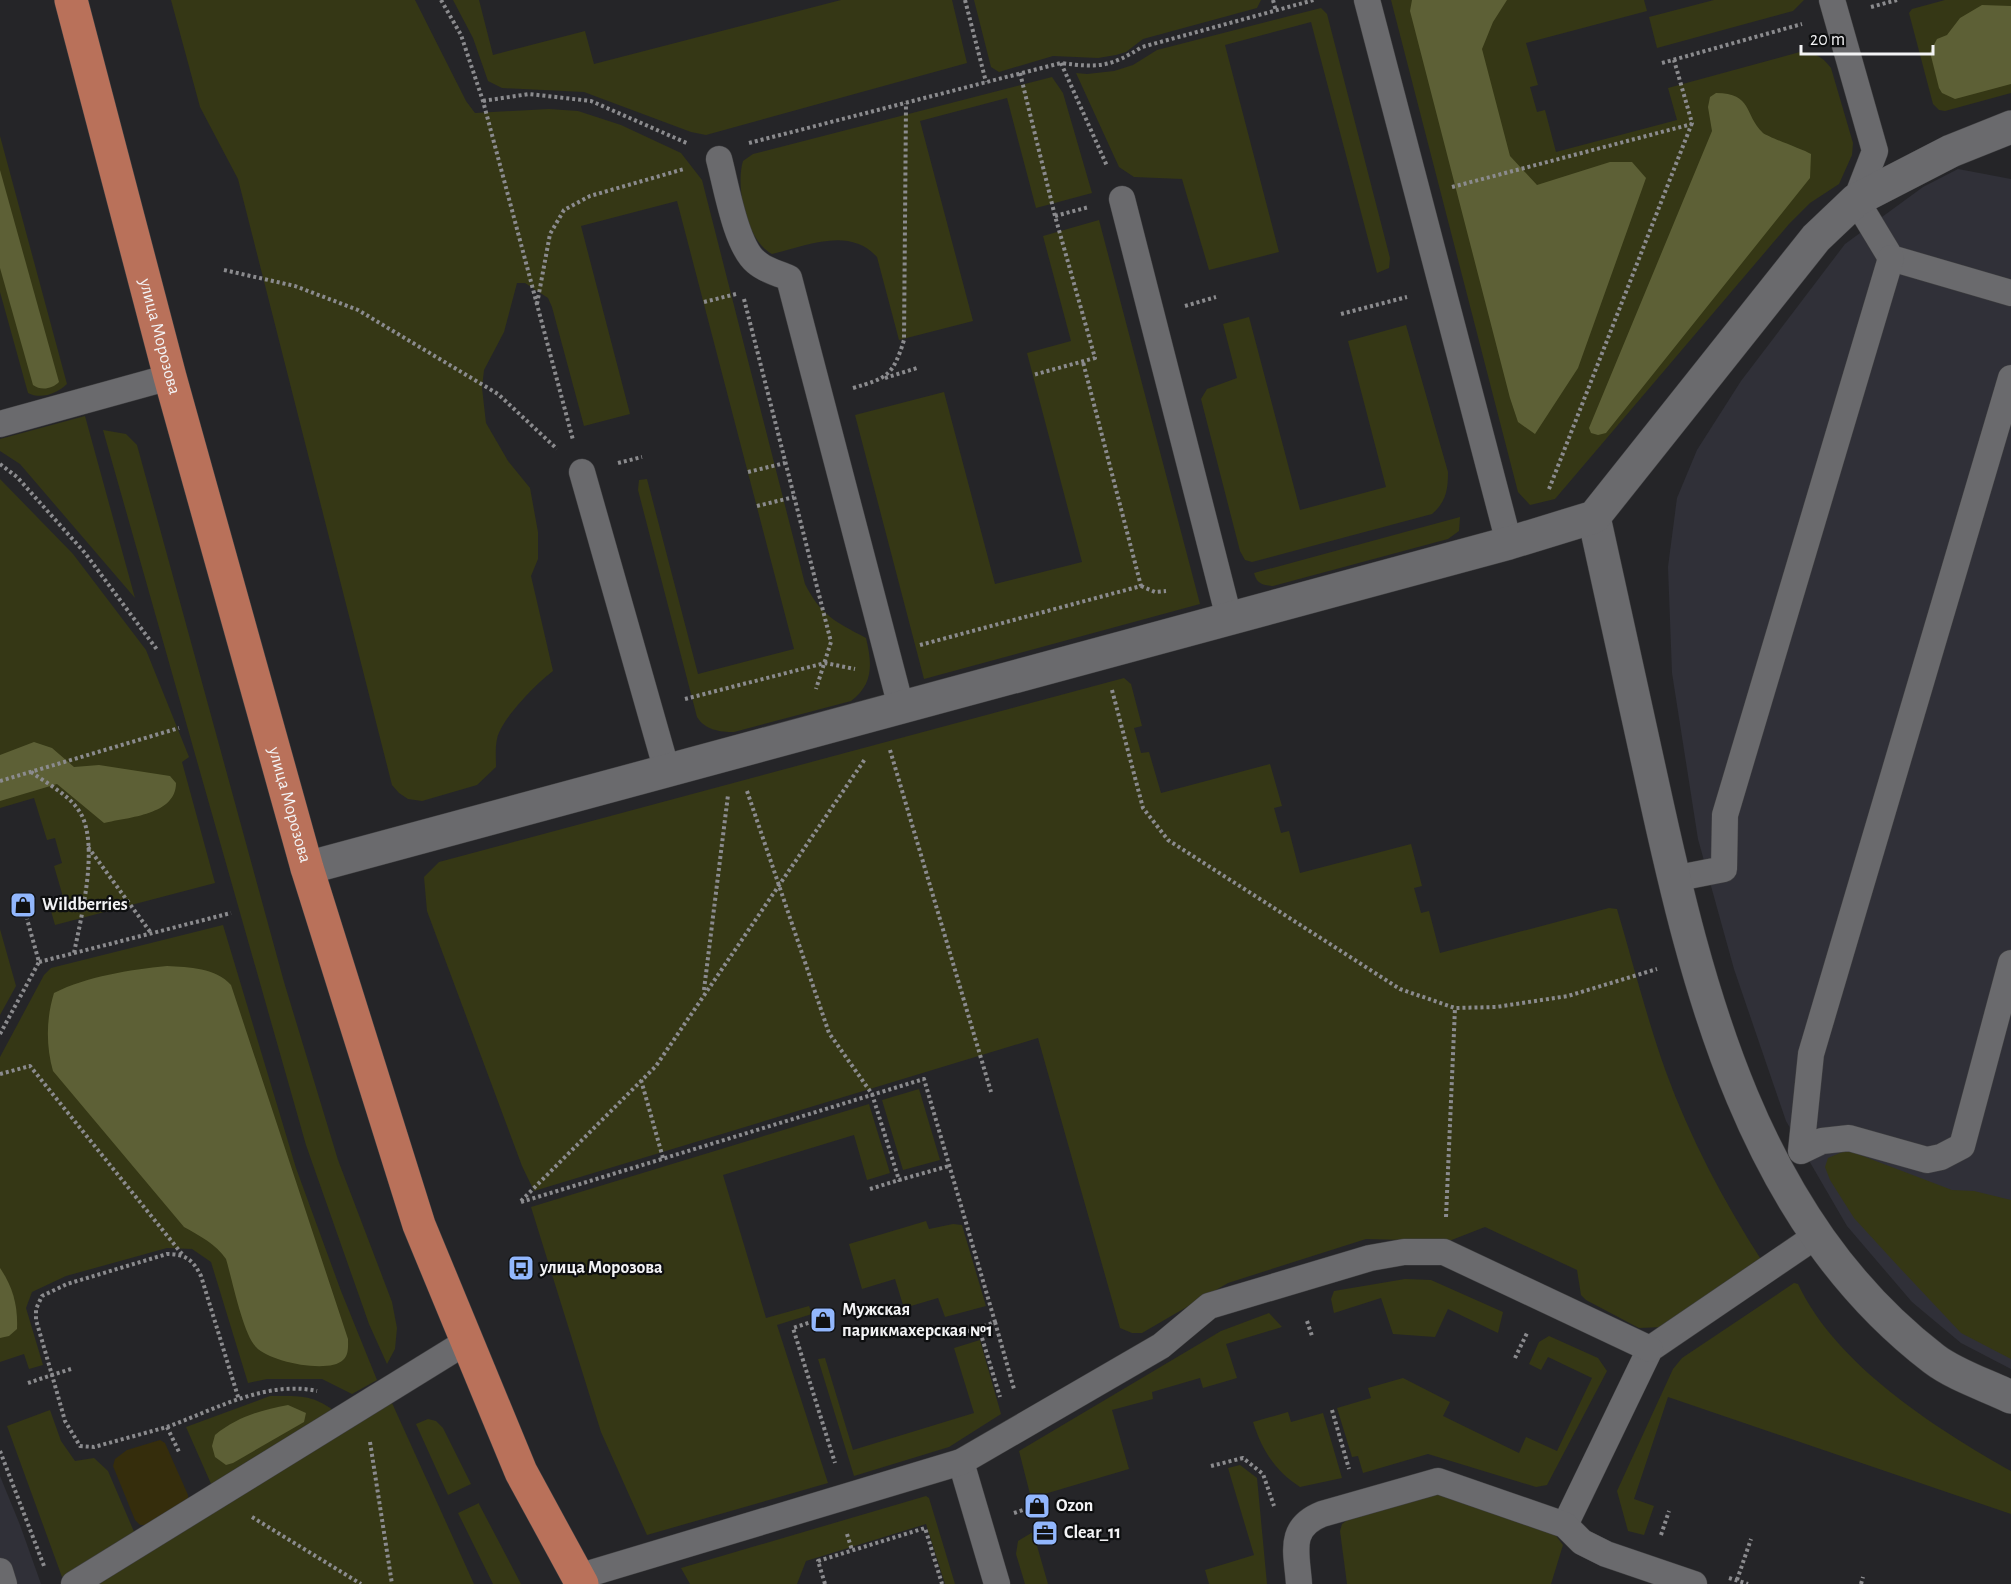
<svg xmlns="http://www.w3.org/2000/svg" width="2011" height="1584" viewBox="0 0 2011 1584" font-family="'Alegreya Sans',sans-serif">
<rect width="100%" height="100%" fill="#252528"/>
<g fill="#303038">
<polygon points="1958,169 2011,179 2011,1369 1961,1343 1912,1302 1847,1226 1786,1121 1734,969 1698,839 1672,673 1668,567 1677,498 1697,450 1741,381 1845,244 1923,187"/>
<polygon points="0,1476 20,1525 41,1584 0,1584"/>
</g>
<g fill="#353715">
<path d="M 171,0 L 415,0 L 466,101 L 475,113 L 549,109 L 578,111 L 621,125 L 681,153 L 702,180 L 805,584 C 821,616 836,622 866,638 C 872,663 874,684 851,701 L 734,732 C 720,732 705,730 697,717 L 638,490 L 639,480 L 647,479 L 698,674 L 794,649 L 677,201 L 581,226 L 630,414 L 584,426 L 552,307 L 548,298 L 525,283 L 517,283 L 504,332 L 484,370 L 482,388 L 486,423 L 508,461 L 530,488 L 538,532 L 538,559 L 531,576 L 553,671 C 537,683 501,719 497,739 C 495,748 496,758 496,767 L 477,785 L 422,801 L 408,799 L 399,793 L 392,785 L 238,179 L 200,107 Z"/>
<polygon points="453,0 479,0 493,55 585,31 594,64 841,0 952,0 967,63 706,135 691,132 584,92 502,88 488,81 473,38"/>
<polygon points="974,0 1261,0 1257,8 1143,39 1126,52 1116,55 1098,58 1053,56 999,72 991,67"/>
<path d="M 1391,0 L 1644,0 L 1647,11 L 1526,43 L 1538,85 L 1530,87 L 1537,112 L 1545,110 L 1556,152 L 1677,120 L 1668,88 L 1800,52 C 1815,53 1822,56 1831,68 L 1853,143 L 1852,155 L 1839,184 L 1810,203 L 1789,224 L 1555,499 L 1530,505 L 1518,492 Z"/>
<polygon points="1714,0 1804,0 1793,11 1657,48 1649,17"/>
<polygon points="1945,0 2011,0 2011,93 1945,111 1939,110 1933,104 1909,13 1912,9"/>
<polygon points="1321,8 1327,14 1390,258 1389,268 1377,273 1311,22 1225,45 1279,252 1209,270 1182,179 1134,177 1119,167 1076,73 1087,74 1114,71 1133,65 1157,50"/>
<path d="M 1052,77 L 1063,93 L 1092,193 L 1036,208 L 1007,98 L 920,121 L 973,321 L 899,340 L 877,257 C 849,226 807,246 772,254 C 747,241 735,187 743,161 L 753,154 Z"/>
<path d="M 0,136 L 67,384 C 58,393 41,400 28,393 L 0,292 Z"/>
<polygon points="1099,220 1200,604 924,679 855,415 944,392 995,584 1082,562 1027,353 1071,341 1043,236"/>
<path d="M 1249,317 L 1300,510 L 1386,487 L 1348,341 L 1406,325 L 1448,472 C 1448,490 1446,502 1432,514 L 1252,562 L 1245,560 L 1240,551 L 1201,399 L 1207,389 L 1237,378 L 1223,324 Z"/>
<polygon points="85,416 135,598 20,464 0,451 0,439"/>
<polygon points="103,430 126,434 137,445 284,982 338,1160 392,1302 397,1328 395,1349 387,1364 369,1324 306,1145"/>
<polygon points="0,479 73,554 146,650 189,757 182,762 215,883 55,925 51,911 66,907 54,866 62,863 55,838 47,840 34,798 0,808"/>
<path d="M 1460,517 L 1459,531 L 1448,539 L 1273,586 C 1262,585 1257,584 1254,573 Z"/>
<path d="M 1124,678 L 1131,684 L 1142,726 L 1134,728 L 1141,753 L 1149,752 L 1161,793 L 1270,764 L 1282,806 L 1274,808 L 1281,833 L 1289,831 L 1300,873 L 1411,844 L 1422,886 L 1414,888 L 1421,913 L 1429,911 L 1440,953 L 1609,908 L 1617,909 C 1633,963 1647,1019 1666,1072 C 1690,1138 1724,1202 1762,1261 L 1663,1327 L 1639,1328 L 1586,1300 L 1581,1295 L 1577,1270 L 1485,1227 L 1449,1241 L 1366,1239 L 1228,1283 L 1142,1333 L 1132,1333 L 1120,1328 L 1038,1038 L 534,1191 L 522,1166 L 427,911 L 424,877 L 439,862 Z"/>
<polygon points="223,925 296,1168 341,1291 377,1380 352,1394 322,1379 267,1379 248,1383 211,1262 192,1249 167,1248 66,1276 32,1292 26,1308 43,1365 29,1369 24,1354 0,1362 0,1057 44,975 51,968"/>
<polygon points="0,929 16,986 0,1015"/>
<polygon points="919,1089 940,1160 903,1170 882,1100"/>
<polygon points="869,1104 890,1173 867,1180 854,1135 723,1175 766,1318 809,1306 812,1314 777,1325 828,1483 647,1535 601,1432 531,1207"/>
<polygon points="1847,1150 1952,1190 1974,1191 2011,1200 2011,1359 1961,1333 1898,1266 1854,1218 1830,1180 1825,1167 1828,1158"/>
<polygon points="926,1221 929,1229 953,1224 962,1225 986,1306 945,1317 938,1298 904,1308 895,1279 862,1289 849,1244"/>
<polygon points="1405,1279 1431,1280 1503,1312 1498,1333 1448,1309 1435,1337 1393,1334 1381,1298 1334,1313 1331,1299 1334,1291"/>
<path d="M 1794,1283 L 1798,1284 C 1836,1365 1935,1428 2011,1471 L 2011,1514 L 1668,1397 L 1634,1499 L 1654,1506 L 1644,1535 L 1628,1531 L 1617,1491 L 1673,1369 L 1682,1358 Z"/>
<polygon points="1269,1313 1282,1327 1226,1344 1237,1378 1203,1388 1200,1378 1152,1392 1153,1399 1112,1410 1129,1469 1031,1498 1019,1451 1221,1331"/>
<polygon points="1549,1336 1598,1358 1607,1371 1547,1485 1536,1487 1428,1454 1363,1473 1358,1456 1352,1457 1337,1408 1371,1398 1368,1388 1403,1378 1450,1402 1443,1416 1519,1453 1526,1437 1557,1451 1592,1378 1548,1357 1541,1370 1529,1364 1539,1342"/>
<polygon points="980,1340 1001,1414 949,1447 854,1476 818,1359 825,1358 853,1450 974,1413 954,1348"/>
<path d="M 270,1396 C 300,1396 313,1394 337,1413 L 212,1486 L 186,1427 Z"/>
<polygon points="386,1401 392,1403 474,1584 92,1584"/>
<polygon points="50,1410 61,1441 75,1461 94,1458 108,1471 135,1534 62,1577 7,1426"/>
<path d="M 1288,1412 L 1291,1422 L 1323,1413 L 1342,1478 L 1300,1487 C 1275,1471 1262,1450 1253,1422 Z"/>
<polygon points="428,1419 436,1421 443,1428 471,1484 448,1495 416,1424"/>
<polygon points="1240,1465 1257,1478 1267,1584 1209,1584 1205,1570 1254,1555 1228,1468"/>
<polygon points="1437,1492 1554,1533 1563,1545 1551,1584 1347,1584 1340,1531 1342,1524 1350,1518"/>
<polygon points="926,1496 929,1498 955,1584 945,1584 926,1524 806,1561 797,1584 690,1584 681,1568"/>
<polygon points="479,1503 479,1504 521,1584 493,1584 458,1513"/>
<polygon points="1033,1532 1048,1584 1025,1584 1016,1554 1018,1541"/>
</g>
<g fill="#5d6036">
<polygon points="1412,0 1507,0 1493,22 1482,49 1510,156 1537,185 1610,162 1632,162 1646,178 1578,368 1535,434 1518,422 1510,398 1410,11"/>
<polygon points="1982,5 2011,6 2011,84 1955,99 1942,93 1939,88 1930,52 1937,39 1947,35 1960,18"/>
<path d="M 1716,93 C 1753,93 1744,115 1763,133 C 1768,137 1802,149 1811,154 L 1810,178 L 1606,433 L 1598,435 L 1591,433 L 1589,428 L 1712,131 L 1708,107 L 1710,97 Z"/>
<path d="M 0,170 L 59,382 C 52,389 41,391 33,385 L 0,268 Z"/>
<path d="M 34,742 L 52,748 L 74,767 L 99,765 L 170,776 L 176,783 C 176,815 129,817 104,823 L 57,784 L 0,801 L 0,755 Z"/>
<path d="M 167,966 C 189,967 216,968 231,985 L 348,1339 C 348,1346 349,1355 343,1360 C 329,1374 269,1362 256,1347 C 243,1334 232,1279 226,1259 C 216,1244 200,1236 184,1227 L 53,1071 C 46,1046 46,1019 54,993 C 88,976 129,970 167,966 Z"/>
<path d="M 0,1268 C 13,1287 18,1306 17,1329 L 9,1336 L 0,1338 Z"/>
<path d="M 288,1405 L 306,1413 L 304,1422 L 233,1463 L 226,1465 L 215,1457 L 212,1446 L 215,1435 C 237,1417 261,1410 288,1405 Z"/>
</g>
<polygon fill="#352d0c" points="160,1440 165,1443 188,1495 188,1501 146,1525 140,1525 135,1520 113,1466 115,1459 127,1450"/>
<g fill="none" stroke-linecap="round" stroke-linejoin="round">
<g stroke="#404042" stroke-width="27">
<g id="service">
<polyline points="1367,0 1509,543"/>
<polyline points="1832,0 1875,151 1856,200 1891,258 2011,293"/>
<path d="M 719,159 C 726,185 736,246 756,262 C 766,271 778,273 789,278 L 901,707"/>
<polyline points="1122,199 1229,618"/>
<polyline points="2011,378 1811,1054 1801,1151 1822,1141 1849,1138 1927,1160 1941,1157 1962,1146 2011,963"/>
<polyline points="0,424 170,377"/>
<polyline points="582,472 667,771"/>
<polyline points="1673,879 1724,869 1725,815 1891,258"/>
<polyline points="961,1462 997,1584"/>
<polyline points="1565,1525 1650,1349 1816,1236"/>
<polyline points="0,1571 4,1584"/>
<polyline points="578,1577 961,1462 1161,1346 1209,1306 1370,1258 1404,1252 1444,1252 1650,1349"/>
<polyline points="74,1584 466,1342"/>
<path d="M 1299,1584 C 1297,1553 1287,1528 1322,1514 L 1438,1481 L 1565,1525 L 1582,1542 L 1606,1554 L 1694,1584"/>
</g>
</g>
<g stroke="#404042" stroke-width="34">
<g id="minor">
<path d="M 1594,517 C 1613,605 1633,693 1652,781 C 1698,992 1753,1220 1934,1359 C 1955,1375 1986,1385 2011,1397"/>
<polyline points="307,868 1509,543 1594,517 1816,238 1856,200 1951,151 2011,127"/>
</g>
</g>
<g stroke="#404042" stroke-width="34">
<g id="primary">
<path id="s1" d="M 71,0 L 170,377 L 307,868 L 419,1225 L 521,1472 L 582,1584"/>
</g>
</g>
<g stroke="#8b8b8e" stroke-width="4" stroke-dasharray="3 3" stroke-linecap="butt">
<polyline points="441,0 461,35 483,101 573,440"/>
<polyline points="965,0 986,82"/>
<polyline points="1273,0 1276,11"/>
<polyline points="1871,7 1897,0"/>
<polyline points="1061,63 1107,166"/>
<polyline points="1662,63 1802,24"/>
<polyline points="1020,73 1055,216 1095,358 1033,375"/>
<polyline points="483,101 529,94 591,101 689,144"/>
<path d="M 749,143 L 1061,63 C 1099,68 1110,67 1142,47 L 1314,0"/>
<polyline points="1452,187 1692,124"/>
<polyline points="1055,216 1089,207"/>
<polyline points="224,270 295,286 358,310 498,394 557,449"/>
<polyline points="744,299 831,642 816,689"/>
<polyline points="704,302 736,294"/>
<polyline points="537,304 550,234 564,210 590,196 684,169"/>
<polyline points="1185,306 1216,297"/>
<polyline points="1341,314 1407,297"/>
<polyline points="885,378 917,368"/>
<path d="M 853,388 C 887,378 893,376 904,340 L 906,103"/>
<polyline points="618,463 642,457"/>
<polyline points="0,464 17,477 85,553 158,651"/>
<polyline points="748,472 785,463"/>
<polyline points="1549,489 1692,123 1674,60"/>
<polyline points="757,506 794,497"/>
<polyline points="1141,586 1155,592 1166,591"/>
<polyline points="920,645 1141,586 1083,362"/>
<polyline points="1112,690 1143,808 1168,840 1400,989 1455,1008 1496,1007 1568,996 1657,969"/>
<polyline points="685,699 825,663 855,669"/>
<polyline points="890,750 991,1092"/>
<path d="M 31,772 C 48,784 71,796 81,814 C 99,847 81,918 74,953"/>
<polyline points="0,781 179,728"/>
<polyline points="747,791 829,1033 872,1094 899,1180 949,1166"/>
<polyline points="88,847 151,933"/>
<polyline points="39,962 231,913"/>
<polyline points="704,990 728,795"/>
<polyline points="0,1034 39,962 27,919"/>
<polyline points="0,1074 30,1066 182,1254"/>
<polyline points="641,1080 663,1158"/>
<polyline points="870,1189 899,1180"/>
<polyline points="521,1201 656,1066 865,759"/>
<polyline points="521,1202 924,1079 995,1322 979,1328 1000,1397"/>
<polyline points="1446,1217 1455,1008"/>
<polyline points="814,1321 793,1328 835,1463"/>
<polyline points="1307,1321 1312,1336"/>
<polyline points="995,1322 1014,1389"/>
<polyline points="950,1336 979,1328"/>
<polyline points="1515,1358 1528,1331"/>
<path d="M 71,1369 L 52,1375 L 36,1320 L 36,1309 L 42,1296 L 67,1284 L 167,1254 C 186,1254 193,1260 201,1276 L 239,1400"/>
<polyline points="28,1383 52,1375 65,1421 80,1446 94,1447 167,1427 180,1454"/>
<polyline points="1332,1410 1349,1469"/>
<path d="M 167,1427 C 214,1410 266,1380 317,1391"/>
<polyline points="370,1442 392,1584"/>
<polyline points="0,1451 44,1566"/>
<polyline points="1211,1466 1243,1458 1263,1474 1274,1506"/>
<polyline points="1014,1513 1026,1509"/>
<polyline points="252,1517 361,1584"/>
<polyline points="847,1534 852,1550"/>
<polyline points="1661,1535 1669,1511"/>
<polyline points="1729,1578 1748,1584"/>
<polyline points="1737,1580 1751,1539"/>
<polyline points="825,1584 818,1561 925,1528 942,1584"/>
<polyline points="1861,1584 1863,1577"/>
</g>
<use href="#service" stroke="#6a6a6d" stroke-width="26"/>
<use href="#minor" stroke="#6a6a6d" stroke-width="33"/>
<use href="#primary" stroke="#b9715a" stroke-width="33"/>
</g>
<defs>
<g id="shop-square" transform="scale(1.35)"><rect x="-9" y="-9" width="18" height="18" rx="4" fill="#92b7fd" stroke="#0e0f10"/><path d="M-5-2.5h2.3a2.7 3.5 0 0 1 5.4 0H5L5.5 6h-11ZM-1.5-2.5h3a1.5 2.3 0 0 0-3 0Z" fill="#111"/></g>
<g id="bus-square" transform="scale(1.35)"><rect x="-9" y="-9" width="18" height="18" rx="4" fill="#92b7fd" stroke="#0e0f10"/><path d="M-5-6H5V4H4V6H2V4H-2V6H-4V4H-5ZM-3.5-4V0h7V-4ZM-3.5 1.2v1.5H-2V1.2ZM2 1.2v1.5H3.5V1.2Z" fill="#111"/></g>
<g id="office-square" transform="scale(1.35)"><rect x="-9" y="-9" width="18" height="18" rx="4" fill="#92b7fd" stroke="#0e0f10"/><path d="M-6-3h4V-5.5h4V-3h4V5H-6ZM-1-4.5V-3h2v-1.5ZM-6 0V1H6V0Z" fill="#111"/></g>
</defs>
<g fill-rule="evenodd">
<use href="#shop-square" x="23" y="905"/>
<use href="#bus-square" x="521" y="1268"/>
<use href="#shop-square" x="823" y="1320"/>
<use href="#shop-square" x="1037" y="1506"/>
<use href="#office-square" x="1045" y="1533"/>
</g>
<g text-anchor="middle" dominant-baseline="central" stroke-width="4.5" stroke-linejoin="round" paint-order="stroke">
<g font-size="18" fill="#f3f3f5" stroke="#0e0f10">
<text stroke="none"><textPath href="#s1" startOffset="348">улица Морозова</textPath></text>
<text stroke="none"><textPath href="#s1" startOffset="834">улица Морозова</textPath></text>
</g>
<g font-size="18" font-weight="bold" fill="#f3f3f5" stroke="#0e0f10" text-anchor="start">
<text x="42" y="905">Wildberries</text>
<text x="540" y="1268">улица Морозова</text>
<text x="842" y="1310">Мужская<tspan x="842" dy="21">парикмахерская №1</tspan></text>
<text x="1056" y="1506">Ozon</text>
<text x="1064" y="1533">Clear_11</text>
</g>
</g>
<path d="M1801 45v9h132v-9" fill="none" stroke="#f3f3f5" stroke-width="3"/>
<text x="1810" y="45" font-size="18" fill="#f3f3f5" stroke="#0e0f10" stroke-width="4.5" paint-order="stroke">20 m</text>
</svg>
